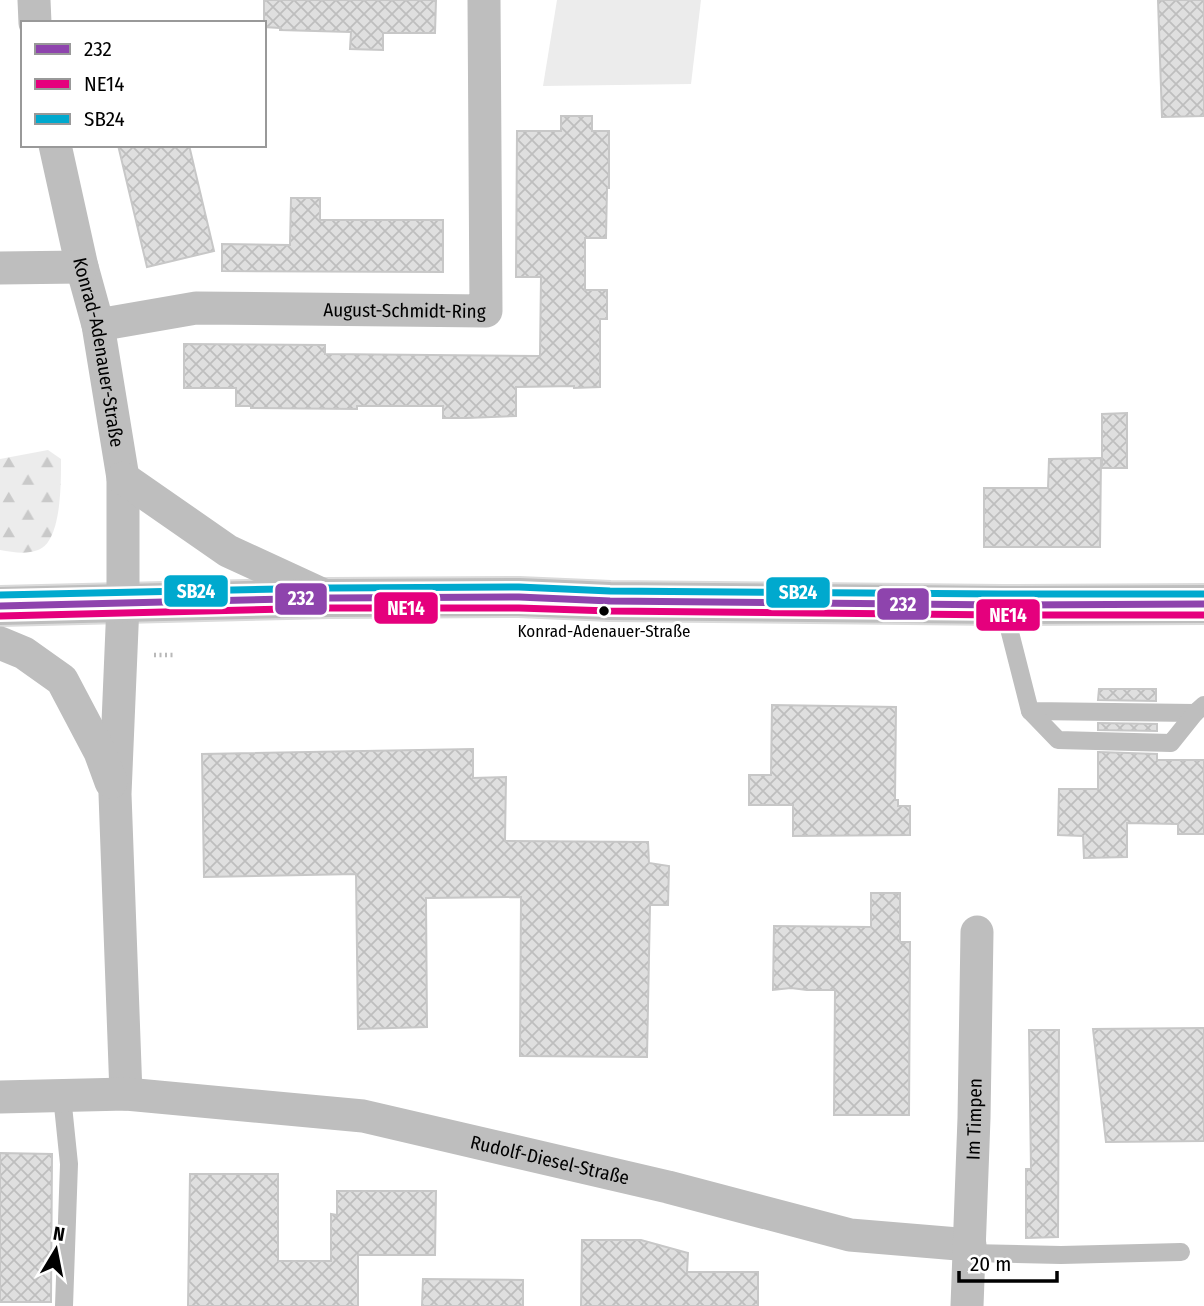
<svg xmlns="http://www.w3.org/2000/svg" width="1204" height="1306" viewBox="0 0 1204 1306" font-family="'Fira Sans Condensed',sans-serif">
<defs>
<pattern id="forest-firs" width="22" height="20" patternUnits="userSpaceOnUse" patternTransform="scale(1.75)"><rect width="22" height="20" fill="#ececec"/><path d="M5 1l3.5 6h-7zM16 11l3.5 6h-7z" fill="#c9c9c9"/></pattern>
<pattern id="building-cross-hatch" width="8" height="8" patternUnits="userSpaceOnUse" patternTransform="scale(1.75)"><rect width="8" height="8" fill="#dfdfdf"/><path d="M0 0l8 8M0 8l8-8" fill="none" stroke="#bebebe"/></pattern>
</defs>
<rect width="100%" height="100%" fill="#fff"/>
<polygon fill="#ececec" points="557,0 701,0 691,84 543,86"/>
<path fill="url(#forest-firs)" d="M 48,450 L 61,459 C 61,481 62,542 38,550 C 25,555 13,552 0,550 L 0,459 Z"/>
<g fill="url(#building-cross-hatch)" stroke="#c7c7c7" stroke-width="2">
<polygon points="264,0 436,0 435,33 383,33 383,50 350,49 351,32 280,30 280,28 264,27"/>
<polygon points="1158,0 1204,0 1204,116 1162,117"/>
<polygon points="561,116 592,116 592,131 609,131 609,188 607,188 606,238 585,238 585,290 607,290 607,319 600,319 600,387 574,388 574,386 516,387 516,416 467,418 443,418 443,406 357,406 357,409 251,408 251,406 236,406 236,388 184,388 184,344 325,345 325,354 540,356 541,277 516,277 517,131 561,131"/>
<polygon points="118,145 189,145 214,251 147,267"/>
<polygon points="291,198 320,198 320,220 443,220 443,272 222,271 222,244 290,245"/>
<polygon points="1127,413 1127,468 1102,468 1102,414"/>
<polygon points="1101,458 1100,547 984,547 984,488 1048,488 1049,459"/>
<polygon points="1099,689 1156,689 1156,701 1098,700"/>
<polygon points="772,705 896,707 895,800 898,800 898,806 910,806 910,835 793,836 793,805 749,805 749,775 771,775"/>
<polygon points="1098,723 1157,724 1157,731 1098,730"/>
<polygon points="473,749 473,778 506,777 505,841 648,842 649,863 669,866 668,905 650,905 647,1057 520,1056 521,897 426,898 427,1027 358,1029 356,874 204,877 202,754"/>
<polygon points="1098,752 1157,754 1157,760 1204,760 1204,834 1178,834 1178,824 1127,823 1127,857 1084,858 1083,836 1058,835 1059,789 1098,789"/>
<polygon points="871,893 900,893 900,942 910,942 909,1115 834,1115 835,990 807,990 791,988 773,990 774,926 871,927"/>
<polygon points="1204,1028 1204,1141 1106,1142 1093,1029"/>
<polygon points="1029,1030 1059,1030 1058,1237 1026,1238 1026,1169 1031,1169"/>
<polygon points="0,1153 52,1154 51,1302 0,1302"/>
<polygon points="190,1174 278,1174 278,1261 331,1261 331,1214 337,1215 337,1191 436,1191 435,1255 358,1255 358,1306 188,1306"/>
<polygon points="582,1240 641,1240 688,1253 687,1272 758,1272 758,1306 581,1306"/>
<polygon points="423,1279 523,1280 523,1306 422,1306"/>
</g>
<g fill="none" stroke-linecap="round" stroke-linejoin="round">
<g stroke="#dbdbdb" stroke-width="42">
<polyline id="primary" points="0,606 330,598 519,597 610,601 1003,605 1204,604"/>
</g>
<polyline stroke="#b9b9b9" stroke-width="4.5" stroke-dasharray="2 3.5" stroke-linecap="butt" points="154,655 175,655"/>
<g stroke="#bebebe" stroke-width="18">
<polyline points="1003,605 1030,711 1195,713 1204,705"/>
<polyline points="1030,711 1058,740 1171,743 1195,713"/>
<polyline points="62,1096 69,1164 64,1306"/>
<polyline points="969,1253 1061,1255 1181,1252"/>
</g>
<g stroke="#bebebe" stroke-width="33">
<polyline points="34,0 35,23"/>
<path id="s1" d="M 55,145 L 82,267 L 98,325 L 123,478 L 123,604 L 115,794 L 126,1094"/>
<polyline points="0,268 82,267"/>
<path id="s2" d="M 98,325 L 196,308 L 486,311 L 484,0"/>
<polyline points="123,478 228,551 330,598"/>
<polyline points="0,643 24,653 62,680 100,752 111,782"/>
<path id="s3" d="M 0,1097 L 126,1094 L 363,1116 L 668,1187 L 850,1235 L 970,1245"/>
<path id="s4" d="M 967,1306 L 974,1118 L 977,932"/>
</g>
<use href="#primary" stroke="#bebebe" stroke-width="38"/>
<g stroke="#fff" stroke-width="12">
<polyline id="bus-1" points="0,606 330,598 519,597 610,601 1003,605 1204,604"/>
</g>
<g stroke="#fff" stroke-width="12">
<polyline id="bus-2" points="0,616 330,608 519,608 610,611 1003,615 1204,615"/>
</g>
<g stroke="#fff" stroke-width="12">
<polyline id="bus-3" points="0,595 330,588 519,587 610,591 1003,594 1204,594"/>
</g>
<use href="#bus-1" stroke="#8e44ad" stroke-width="7"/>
<use href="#bus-2" stroke="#e5007d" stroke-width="7"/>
<use href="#bus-3" stroke="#00a9ce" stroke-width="7"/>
</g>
<circle fill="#000" stroke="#fff" stroke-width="2.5" cx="604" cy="611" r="6"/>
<g text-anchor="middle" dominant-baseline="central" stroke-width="6" stroke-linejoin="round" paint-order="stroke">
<g font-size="17" fill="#000" stroke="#fff">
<text x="604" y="631">Konrad-Adenauer-Straße</text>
</g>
<g font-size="19" fill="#000" stroke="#fff">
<text stroke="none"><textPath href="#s2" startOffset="308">August-Schmidt-Ring</textPath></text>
<text stroke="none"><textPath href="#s1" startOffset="212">Konrad-Adenauer-Straße</textPath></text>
<text stroke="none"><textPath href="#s4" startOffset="187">Im Timpen</textPath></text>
<text stroke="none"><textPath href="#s3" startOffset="556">Rudolf-Diesel-Straße</textPath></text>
</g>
</g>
<g stroke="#fff" stroke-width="2.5">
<rect x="163" y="574" width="66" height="34" rx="7" fill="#00a9ce"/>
<rect x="765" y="576" width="66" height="33" rx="7" fill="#00a9ce"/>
<rect x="274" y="582" width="54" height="34" rx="7" fill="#8e44ad"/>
<rect x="876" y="587" width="54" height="34" rx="7" fill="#8e44ad"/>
<rect x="373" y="591" width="66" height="34" rx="7" fill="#e5007d"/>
<rect x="975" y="598" width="66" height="34" rx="7" fill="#e5007d"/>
</g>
<g font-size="19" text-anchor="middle" font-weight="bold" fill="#fff">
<text x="196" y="598">SB24</text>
<text x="798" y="599">SB24</text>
<text x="301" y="605">232</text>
<text x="903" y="611">232</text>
<text x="406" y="615">NE14</text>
<text x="1008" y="622">NE14</text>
</g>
<rect x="21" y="21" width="245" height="126" fill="#ffffff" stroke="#999999" stroke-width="2"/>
<rect x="35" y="44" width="35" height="10" fill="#8e44ad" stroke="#999999" stroke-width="2"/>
<text x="84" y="56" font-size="21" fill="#000000">232</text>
<rect x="35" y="79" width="35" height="10" fill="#e5007d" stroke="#999999" stroke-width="2"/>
<text x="84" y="91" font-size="21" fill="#000000">NE14</text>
<rect x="35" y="114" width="35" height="10" fill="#00a9ce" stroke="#999999" stroke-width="2"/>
<text x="84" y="126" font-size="21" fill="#000000">SB24</text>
<g transform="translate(56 1250) rotate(10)" stroke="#ffffff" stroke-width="5" paint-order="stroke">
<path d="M0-5L12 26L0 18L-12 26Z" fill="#000000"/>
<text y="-10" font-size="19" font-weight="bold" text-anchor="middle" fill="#000000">N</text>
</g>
<path d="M959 1271v10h98v-10" fill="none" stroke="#000000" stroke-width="3.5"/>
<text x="970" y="1271" font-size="21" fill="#000000" stroke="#ffffff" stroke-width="5" paint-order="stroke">20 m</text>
</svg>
